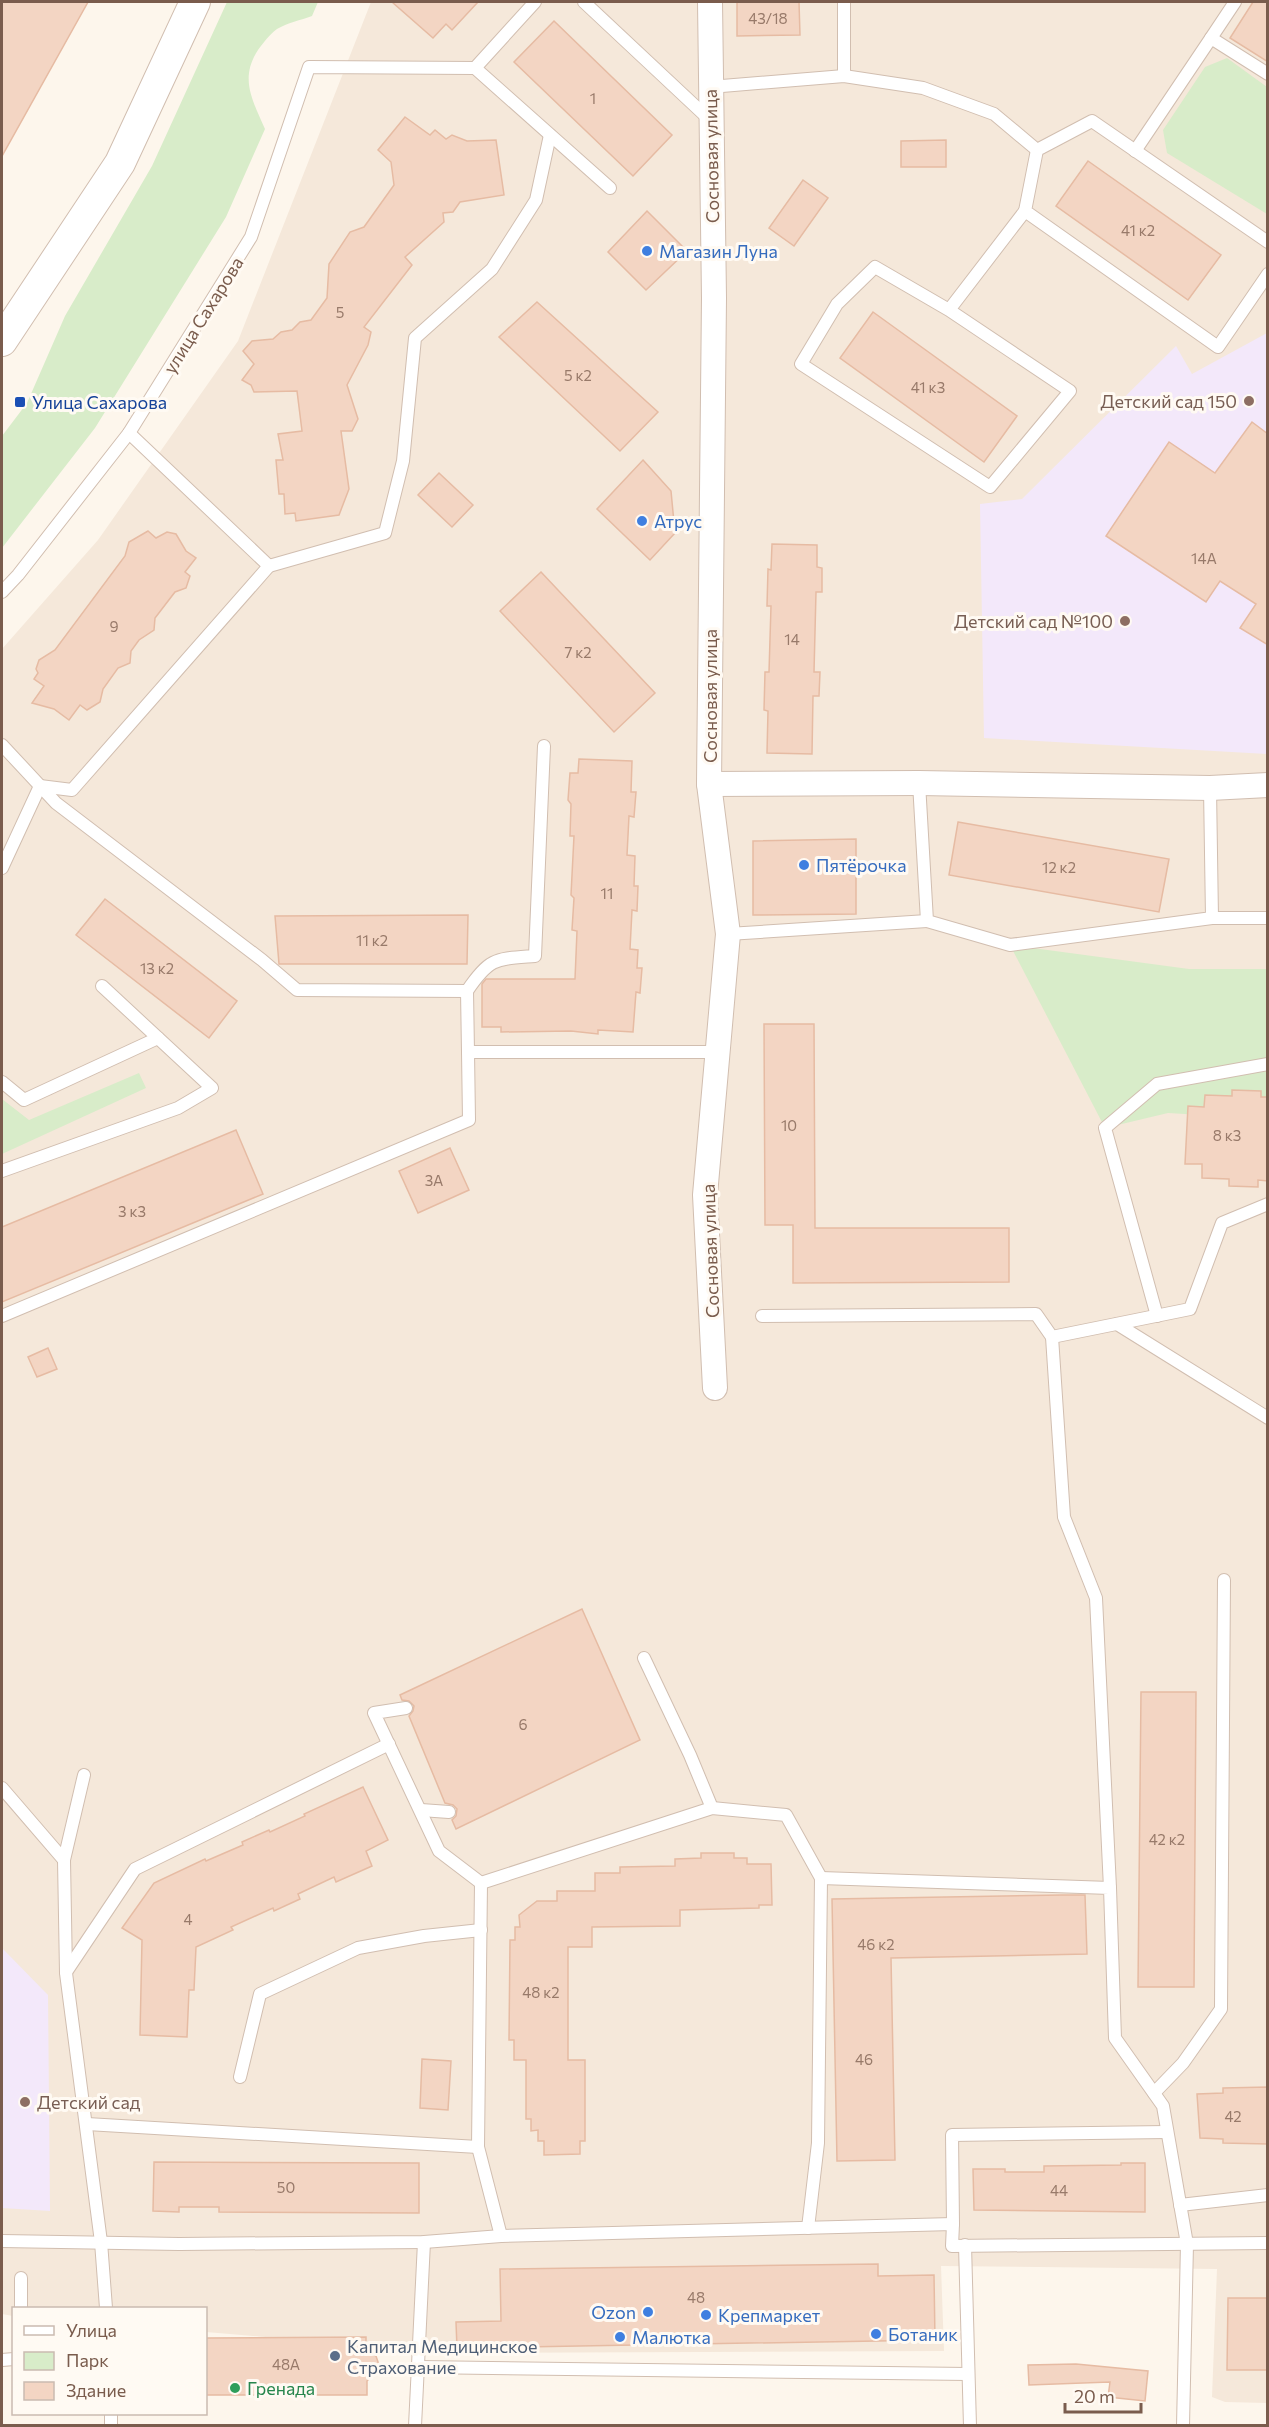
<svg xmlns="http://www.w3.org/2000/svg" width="1269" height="2427" viewBox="0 0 1269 2427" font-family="Commissioner,sans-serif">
<rect width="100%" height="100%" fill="#fdf6ec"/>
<polygon fill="#f5e8da" points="371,2 1267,2 1267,2403 1225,2402 1212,2397 1217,2269 941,2266 944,2351 451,2353 206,2332 206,2308 14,2308 13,2316 2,2314 2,649 98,540 238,341"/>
<g fill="#f3e8fa">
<polygon points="1267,333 1267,754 984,738 980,504 1022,499 1176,346 1192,374"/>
<polygon points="1266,1366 1268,1366 1266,1934"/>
<polygon points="2,1948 48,1995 50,2211 2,2208"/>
</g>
<g fill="#d8ecc9">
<path d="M 227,2 L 318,2 L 312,16 C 301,20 287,23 277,29 C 269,35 264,42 258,50 C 239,79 253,101 265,129 L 226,217 L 95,428 L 2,548 L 2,436 L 27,403 L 65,316 L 152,166 Z"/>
<polygon points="1227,58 1267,87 1267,214 1167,153 1163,130 1205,67"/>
<polygon points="1010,945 1189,969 1267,969 1267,1119 1168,1113 1105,1128"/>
<polygon points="139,1073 146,1088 2,1154 2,1099 29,1120"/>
</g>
<g fill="#f3d5c3" stroke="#e6bba3" stroke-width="1.5">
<polygon points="2,2 88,2 2,156"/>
<polygon points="392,2 478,2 452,30 446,24 433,38"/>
<polygon points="737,2 799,2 800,35 737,36"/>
<polygon points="1253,2 1268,2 1268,62 1230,38"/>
<polygon points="554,21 672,135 633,176 514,62"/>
<polygon points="405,117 430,135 435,130 446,139 452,135 467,141 496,140 504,195 460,202 453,212 443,213 444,222 405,257 412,265 364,327 371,332 368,345 347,385 358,419 352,431 341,431 349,489 339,515 296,521 295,513 285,514 284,494 279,494 276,460 283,460 278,434 302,431 297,391 254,392 251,385 242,380 254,364 243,351 252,341 273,339 281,332 292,330 300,322 311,320 327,298 329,264 350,232 364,227 394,185 391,162 378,150"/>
<polygon points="946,140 946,167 901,167 901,141"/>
<polygon points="1088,161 1221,255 1188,300 1056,206"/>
<polygon points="803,180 828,198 794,246 769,228"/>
<polygon points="647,211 687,251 646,290 608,252"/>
<polygon points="537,302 658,412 620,451 499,337"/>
<polygon points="873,312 1017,416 984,462 840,358"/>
<polygon points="1252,422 1268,434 1268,645 1240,628 1256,604 1220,581 1206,602 1106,536 1169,442 1215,473"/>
<polygon points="643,460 671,491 675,533 650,560 597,509"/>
<polygon points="439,473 473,505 452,527 418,495"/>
<polygon points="148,531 156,538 167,532 176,534 186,551 196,558 185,572 190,576 186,588 175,592 155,618 154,630 139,640 131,651 130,663 118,668 103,689 100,702 87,710 80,705 69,720 54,709 32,703 44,686 34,679 38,673 36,669 39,660 55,650 125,556 129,542"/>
<polygon points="772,544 817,545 817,567 822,568 822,592 816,592 814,672 820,672 819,696 813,696 812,754 767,753 768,711 764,710 765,672 769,672 771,606 767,606 768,569 771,570"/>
<polygon points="541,572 655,693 614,732 500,611"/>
<polygon points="579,759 632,761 631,792 636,792 634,817 629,816 627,855 635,856 634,886 638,886 637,911 632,910 630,949 638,950 637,968 642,968 640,993 636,992 633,1032 598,1030 598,1034 571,1031 501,1032 501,1027 482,1027 482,984 486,979 575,979 577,931 572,930 574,898 571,895 574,836 570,836 571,804 568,800 570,773 578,773"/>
<polygon points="958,822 1169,859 1159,912 949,875"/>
<polygon points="856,839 856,914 753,915 753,841"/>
<polygon points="105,899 237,1001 209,1038 76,935"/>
<polygon points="468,915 467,964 279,964 275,916"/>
<polygon points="764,1024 814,1024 815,1228 1009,1228 1009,1282 793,1283 793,1225 765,1225"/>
<polygon points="1232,1090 1261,1091 1261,1097 1268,1097 1268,1181 1258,1180 1258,1187 1229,1186 1229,1179 1202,1178 1202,1164 1185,1164 1188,1106 1204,1107 1205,1095 1232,1096"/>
<polygon points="236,1130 263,1194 2,1302 2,1227"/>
<polygon points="450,1148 469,1190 418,1213 399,1171"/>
<polygon points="48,1348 57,1369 37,1377 28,1357"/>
<polygon points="582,1609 640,1740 456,1829 452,1820 456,1816 457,1809 453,1805 445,1803 409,1716 413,1711 414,1706 409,1701 402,1700 400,1695"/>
<polygon points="1141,1692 1196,1692 1194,1987 1138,1987"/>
<polygon points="363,1787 388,1840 366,1851 372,1866 336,1882 334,1877 298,1894 300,1899 274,1911 273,1908 231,1927 233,1930 196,1947 194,1990 189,1990 187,2037 140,2035 142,1940 122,1928 154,1883 205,1859 206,1861 243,1845 242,1842 269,1830 270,1832 305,1816 304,1814"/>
<polygon points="701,1853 734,1853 734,1858 747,1858 747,1864 771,1864 772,1905 759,1905 759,1908 680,1910 680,1926 592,1927 592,1947 568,1947 568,2060 585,2060 585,2141 580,2141 580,2154 544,2155 544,2141 538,2141 538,2130 531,2131 531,2119 526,2119 526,2060 514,2060 514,2040 509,2040 510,1940 515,1940 515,1927 520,1927 519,1915 537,1901 557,1901 557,1891 595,1891 595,1873 620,1873 620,1867 675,1866 675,1859 701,1858"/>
<polygon points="1062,1895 1085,1895 1087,1954 891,1958 895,2160 837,2161 832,1899"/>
<polygon points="422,2059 451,2061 448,2110 420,2108"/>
<polygon points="1268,2087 1268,2144 1223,2143 1223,2139 1200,2138 1197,2094 1223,2093 1223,2088"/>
<polygon points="154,2162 419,2163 419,2213 219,2212 219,2207 179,2207 179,2212 153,2211"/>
<polygon points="1121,2163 1145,2163 1145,2212 974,2210 973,2169 1005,2169 1005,2172 1044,2172 1044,2166 1121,2165"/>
<polygon points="878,2264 878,2276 934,2275 935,2340 457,2348 456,2322 501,2321 500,2269"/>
<polygon points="1228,2298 1268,2298 1268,2370 1227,2370"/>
<polygon points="366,2337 366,2350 376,2356 379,2365 377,2370 367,2381 367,2395 206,2395 206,2338"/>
<polygon points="1076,2364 1148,2371 1145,2401 1108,2397 1110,2382 1029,2385 1028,2365"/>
</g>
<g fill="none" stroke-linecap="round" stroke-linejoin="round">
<g stroke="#d1beb0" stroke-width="14">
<g id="service">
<polyline points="584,2 710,120"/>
<polyline points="1211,38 1235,2"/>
<polyline points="475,68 535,2"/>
<polyline points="844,76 844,2"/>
<polyline points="710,87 844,76 923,88 994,114 1037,150"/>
<polyline points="1135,151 1211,38 1268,74"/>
<polyline points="1268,242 1092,121 1037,150 1025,211 1218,347 1268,274"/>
<polyline points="949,310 875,267 837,304 801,364 990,487 1070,391 949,310 1025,211"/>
<polyline points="269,566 385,533 403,461 415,338 492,269 536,200 550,135"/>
<polyline points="2,592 18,575 129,433 251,237 309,67 475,68 610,188"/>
<polyline points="2,745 56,803 262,960 297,990 467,991 468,1052 719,1052"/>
<polyline points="919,783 927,921 1010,945 1212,918 1210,788"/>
<polyline points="2,868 40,786 72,790 269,566 129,433"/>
<polyline points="1212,918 1268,918"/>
<polyline points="728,934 927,921"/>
<path d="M 467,991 C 490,957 496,959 535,956 L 544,746"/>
<polyline points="2,1082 24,1100 158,1038"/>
<polyline points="2,1171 178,1108 212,1088 102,986"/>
<polyline points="2,1316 469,1120 468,1052"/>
<polyline points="762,1316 1036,1314 1052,1337 1190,1309 1222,1223 1268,1204"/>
<polyline points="1157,1316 1105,1128 1157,1084 1268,1064"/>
<polyline points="1117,1324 1268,1418"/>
<polyline points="1052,1337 1064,1517 1096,1598 1110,1888"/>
<polyline points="644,1658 690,1755 712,1808"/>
<polyline points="406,1708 374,1713 439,1851 481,1883"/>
<polyline points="2,1788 64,1860 66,1973 101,2242 106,2308"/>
<polyline points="421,1810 449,1812"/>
<polyline points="64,1860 84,1775"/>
<polyline points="66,1972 135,1869 389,1744"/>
<polyline points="240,2077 260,1994 358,1948 424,1936 481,1930"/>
<polyline points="1154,2093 1183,2063 1221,2009 1224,1580"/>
<polyline points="87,2124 478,2147"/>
<polyline points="1180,2205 1268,2195"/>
<polyline points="953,2224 952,2135 1167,2132"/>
<polyline points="808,2228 818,2143 821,1878 1110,1888 1115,2038 1163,2106 1187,2244 1183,2426"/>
<polyline points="501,2236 478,2147 481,1883 712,1808 786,1815 821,1878"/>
<polyline points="2,2241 179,2244 424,2242 501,2236 953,2224 952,2246 1268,2243"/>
<polyline points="965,2245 970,2426"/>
<polyline points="21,2308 21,2278"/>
<polyline points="2,2360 14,2359"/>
<polyline points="418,2367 968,2374"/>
<polyline points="111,2414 111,2426"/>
<polyline points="415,2426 424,2242"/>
</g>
</g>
<g stroke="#d1beb0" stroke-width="26">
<g id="minor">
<polyline points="710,2 714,298 709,784 728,934 705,1195 715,1388"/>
<polyline points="709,784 919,783 1210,788 1268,785"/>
</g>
</g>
<g stroke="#d1beb0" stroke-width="32">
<polyline id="tertiary" points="2,341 120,163 195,2"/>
</g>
<use href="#service" stroke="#fff" stroke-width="12"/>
<use href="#minor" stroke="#fff" stroke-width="24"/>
<use href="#tertiary" stroke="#fff" stroke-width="30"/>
</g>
<g fill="#3f7fe0" stroke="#fffaf3" stroke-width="2">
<circle cx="647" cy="251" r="6"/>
<circle cx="642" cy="521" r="6"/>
<circle cx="804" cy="865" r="6"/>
<circle cx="648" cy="2312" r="6"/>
<circle cx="706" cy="2315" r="6"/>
<circle cx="876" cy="2334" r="6"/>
<circle cx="620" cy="2337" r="6"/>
</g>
<g fill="#8d6e63" stroke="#fffaf3" stroke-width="2">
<circle cx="1249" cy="401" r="6"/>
<circle cx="1125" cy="621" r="6"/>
<circle cx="25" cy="2102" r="6"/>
</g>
<rect fill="#1a4fb4" stroke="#fffaf3" stroke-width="2" x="14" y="396" width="12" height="12" rx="3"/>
<circle fill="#5c6f8a" stroke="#fffaf3" stroke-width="2" cx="335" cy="2356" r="6"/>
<circle fill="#2e9e5b" stroke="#fffaf3" stroke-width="2" cx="235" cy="2388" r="6"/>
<g text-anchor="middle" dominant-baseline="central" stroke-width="6" stroke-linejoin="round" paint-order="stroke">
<g font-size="15" fill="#987a6a">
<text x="768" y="18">43/18</text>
<text x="593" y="98">1</text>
<text x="1138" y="230">41 к2</text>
<text x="340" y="312">5</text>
<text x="578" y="375">5 к2</text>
<text x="928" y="387">41 к3</text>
<text x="1204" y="558">14А</text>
<text x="114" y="626">9</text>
<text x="792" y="639">14</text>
<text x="578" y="652">7 к2</text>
<text x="1059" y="867">12 к2</text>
<text x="607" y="893">11</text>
<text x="372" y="940">11 к2</text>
<text x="157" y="968">13 к2</text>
<text x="789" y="1125">10</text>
<text x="1227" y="1135">8 к3</text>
<text x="434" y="1180">3А</text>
<text x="132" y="1211">3 к3</text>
<text x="523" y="1724">6</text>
<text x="1167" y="1839">42 к2</text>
<text x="188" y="1919">4</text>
<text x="876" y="1944">46 к2</text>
<text x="541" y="1992">48 к2</text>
<text x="864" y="2059">46</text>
<text x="1233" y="2116">42</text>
<text x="286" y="2187">50</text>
<text x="1059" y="2190">44</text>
<text x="696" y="2297">48</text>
<text x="286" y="2364">48А</text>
</g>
<g font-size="18" fill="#7a5c4d" stroke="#fffaf3">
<text transform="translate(711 156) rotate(-91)">Сосновая улица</text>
<text transform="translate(203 315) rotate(-58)">улица Сахарова</text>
<text transform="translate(710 696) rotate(-90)">Сосновая улица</text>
<text transform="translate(710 1251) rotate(-92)">Сосновая улица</text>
</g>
<g font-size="18" fill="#366cbe" stroke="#fffaf3" text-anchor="start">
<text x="659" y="251">Магазин Луна</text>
<text x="654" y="521">Атрус</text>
<text x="816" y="865">Пятёрочка</text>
<text x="636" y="2312" text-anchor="end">Ozon</text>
<text x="718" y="2315">Крепмаркет</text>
<text x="888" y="2334">Ботаник</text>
<text x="632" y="2337">Малютка</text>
</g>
<g font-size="18" fill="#785e54" stroke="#fffaf3" text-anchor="end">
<text x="1237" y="401">Детский сад 150</text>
<text x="1113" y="621">Детский сад №100</text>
<text x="37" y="2102" text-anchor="start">Детский сад</text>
</g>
<g font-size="18" fill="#164399" stroke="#fffaf3" text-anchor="start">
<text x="32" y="402">Улица Сахарова</text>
</g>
<g font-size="18" fill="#4e5e75" stroke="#fffaf3" text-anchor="start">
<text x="347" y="2346">Капитал Медицинское<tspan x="347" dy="21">Страхование</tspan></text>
</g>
<g font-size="18" fill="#27864d" stroke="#fffaf3" text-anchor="start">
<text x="247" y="2388">Гренада</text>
</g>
</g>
<rect width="1269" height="2427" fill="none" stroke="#7a5c4d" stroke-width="6"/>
<rect x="12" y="2307" width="195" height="108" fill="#fffaf3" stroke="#cabbb1" stroke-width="1.5"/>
<rect x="24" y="2326" width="30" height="9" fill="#ffffff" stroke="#cabbb1" stroke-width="1.5"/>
<text x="66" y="2337" font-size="18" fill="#7a5c4d">Улица</text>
<rect x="24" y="2352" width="30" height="18" fill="#d8ecc9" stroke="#cabbb1" stroke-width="1.5"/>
<text x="66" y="2367" font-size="18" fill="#7a5c4d">Парк</text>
<rect x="24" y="2382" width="30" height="18" fill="#f3d5c3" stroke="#cabbb1" stroke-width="1.5"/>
<text x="66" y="2397" font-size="18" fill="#7a5c4d">Здание</text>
<path d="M1065 2403v9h76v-9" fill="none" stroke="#7a5c4d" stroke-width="3"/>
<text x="1074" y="2403" font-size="18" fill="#7a5c4d" stroke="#fffaf3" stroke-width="4.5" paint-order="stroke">20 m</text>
</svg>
